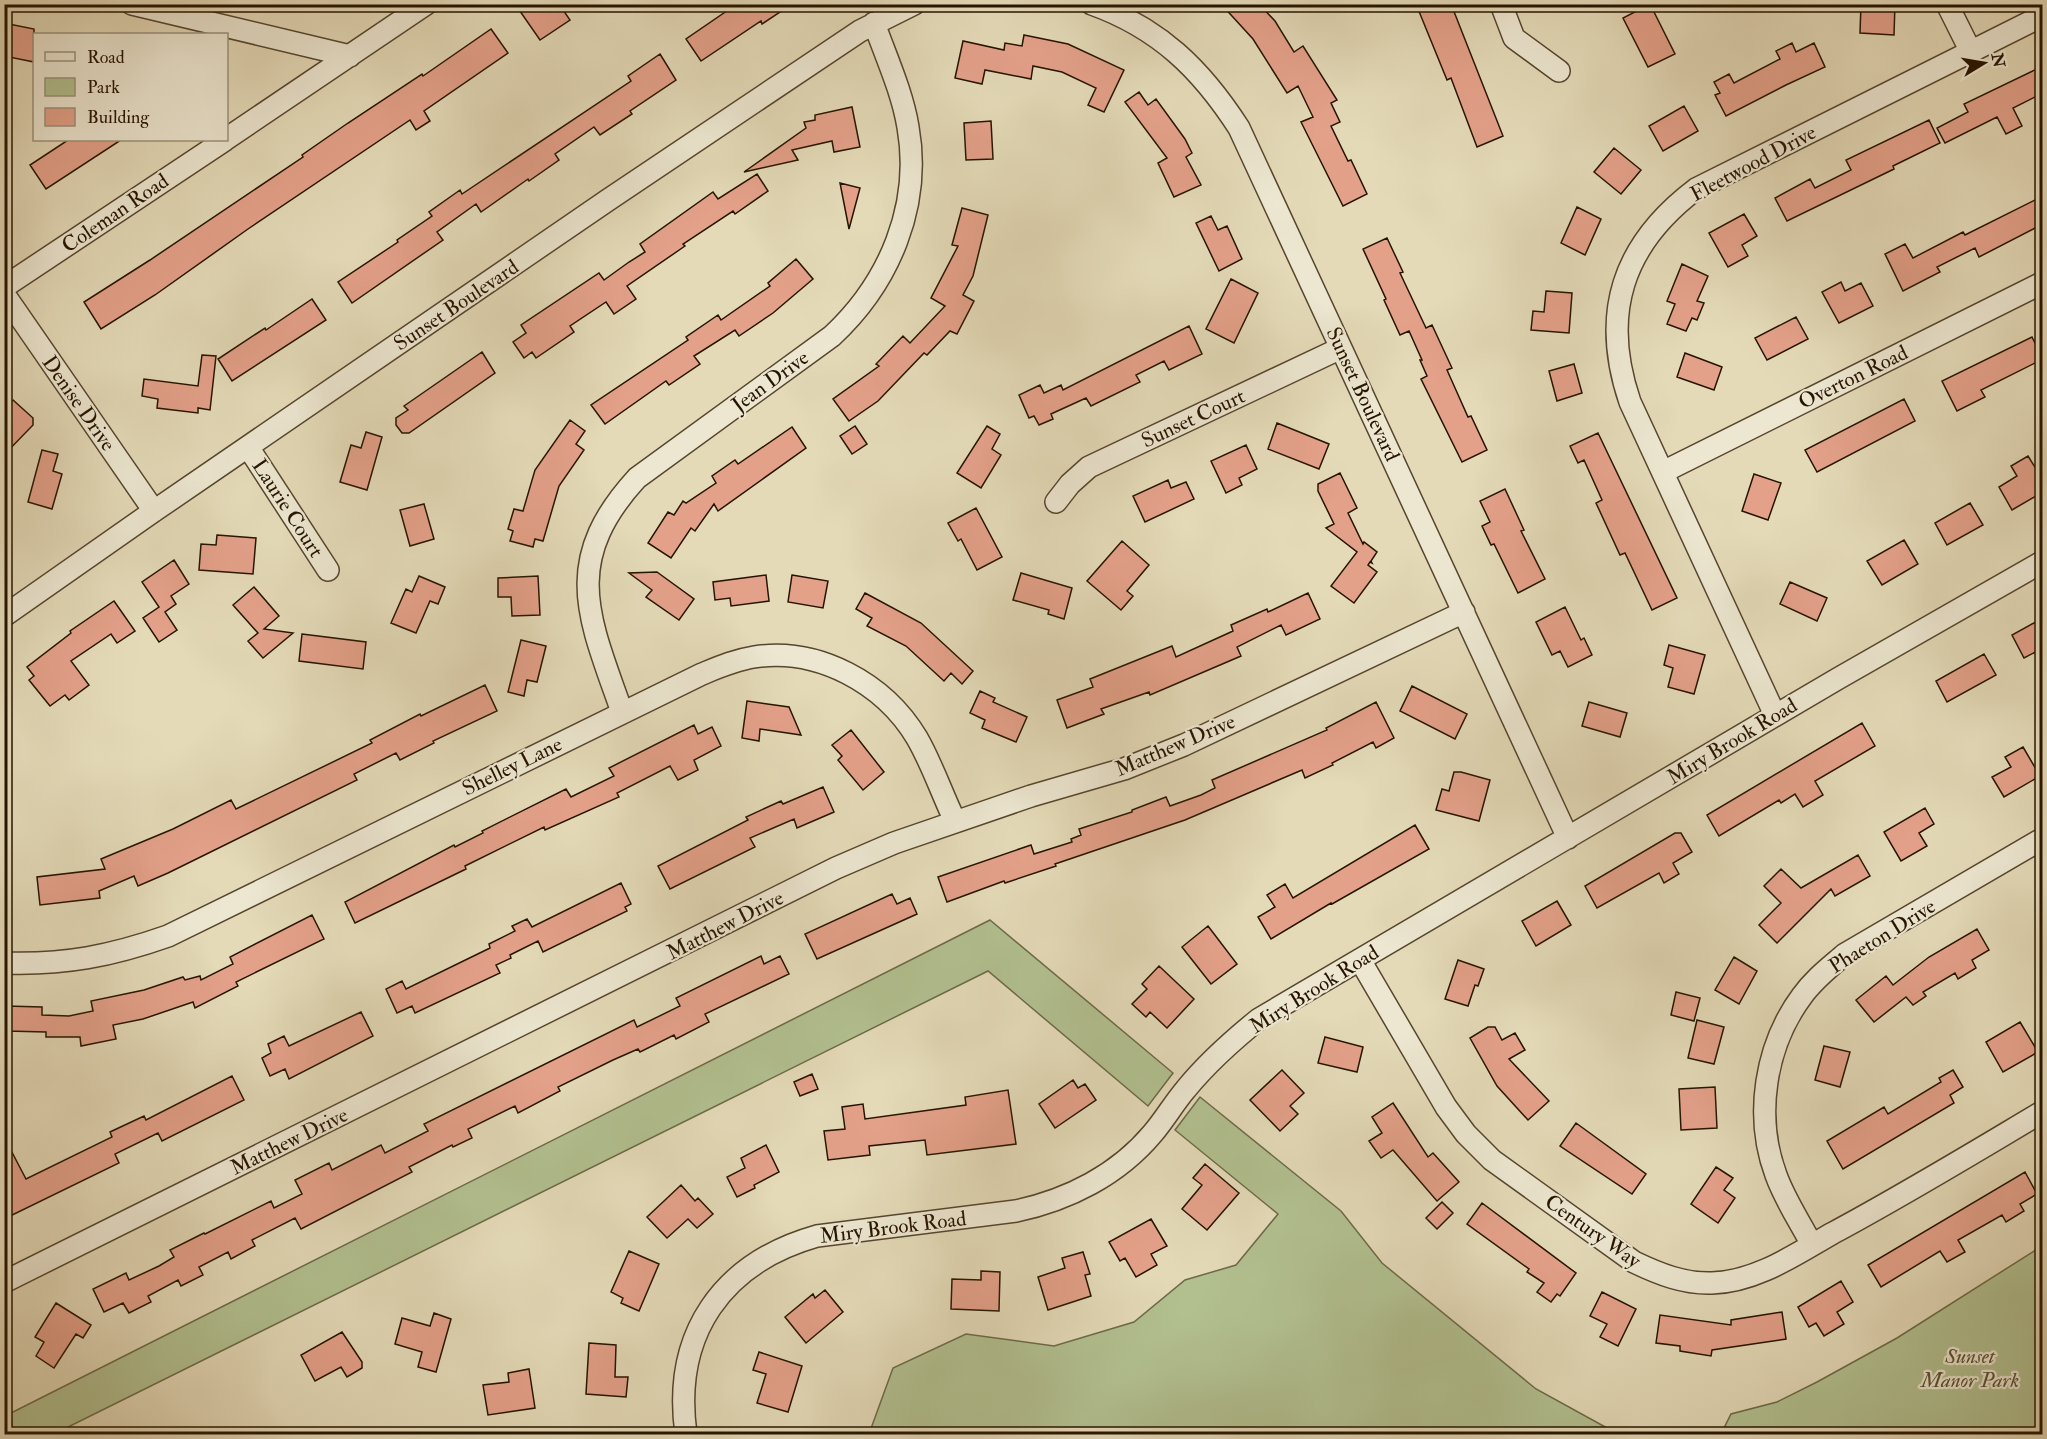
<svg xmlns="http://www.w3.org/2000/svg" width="2047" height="1439" viewBox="0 0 2047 1439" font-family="'IM FELL Double Pica',serif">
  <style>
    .green { fill: #b2c090; stroke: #6c6a48; stroke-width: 1.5 }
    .building { fill: #e4a18a; stroke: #261400; stroke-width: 1.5 }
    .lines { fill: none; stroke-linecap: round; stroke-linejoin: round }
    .minor-casing { stroke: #56462e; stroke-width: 24 }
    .minor { stroke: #ede7d1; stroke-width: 21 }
    .labels { text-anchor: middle; stroke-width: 4.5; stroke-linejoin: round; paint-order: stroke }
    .street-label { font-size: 21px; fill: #261400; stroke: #ede7d1 }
    .park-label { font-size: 21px; font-style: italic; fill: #575032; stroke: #ede7d1 }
  </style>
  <rect width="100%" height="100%" fill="#e4dab8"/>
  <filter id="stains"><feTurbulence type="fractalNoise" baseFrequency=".00333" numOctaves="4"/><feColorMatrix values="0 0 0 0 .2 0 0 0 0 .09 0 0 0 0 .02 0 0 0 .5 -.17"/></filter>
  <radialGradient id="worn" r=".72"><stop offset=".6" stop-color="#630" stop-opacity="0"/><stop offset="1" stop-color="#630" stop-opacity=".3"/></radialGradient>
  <!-- green -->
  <path class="green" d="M990,920L1173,1073L1148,1106L988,971L54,1434H13L11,1413Z
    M1200,1097L1341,1211L1382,1263L1536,1389L1618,1434H869L893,1368L966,1334L1054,1346L1134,1322L1185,1280L1236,1265L1278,1214L1175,1130Z
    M2042,1246V1434H1721L1731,1414L1777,1402L1817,1382L1897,1338Z"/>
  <!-- building -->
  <path class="building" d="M515,4H559L570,20L540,40Z
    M737,4H792L762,24L761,21L701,61L686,39Z
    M1221,4H1259L1275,21L1294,52L1303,46L1337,100L1331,103L1340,122L1331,126L1348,161L1351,160L1367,194L1343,206L1301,122L1313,117L1298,86L1287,93L1253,39Z
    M1416,4H1451L1503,136L1477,147L1451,78L1447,80Z
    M1650,4L1675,54L1648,67L1623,18Z
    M1861,4H1895L1894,35L1860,33Z
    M4,23L34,29V62L4,56Z
    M491,29L508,53L424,111L430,121L416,130L410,120L248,229L155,295L101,329L84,302L150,260L303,157L302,155L348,123L422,74L423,76Z
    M1024,35L1068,44L1124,70L1104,112L1088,105L1096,88L1062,72L1033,66L1031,79L985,70L982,84L955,78L963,41L1004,50L1005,43L1022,46Z
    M1792,43L1796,52L1814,43L1825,67L1786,85L1726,116L1715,95L1720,93L1714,82L1729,74L1734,83L1780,59L1776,51Z
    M660,54L676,80L630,111L632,114L600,135L594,127L555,154L559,160L529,181L528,179L481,212L476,204L437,232L443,240L352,303L338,282L398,242L397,240L432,216L429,212L460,190L462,194L631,81L628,76Z
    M2043,66V93L2013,108L2022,126L2006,134L1997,117L1945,143L1937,128L1968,112L1964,104Z
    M1139,92L1148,105L1156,99L1185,139L1192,153L1186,157L1201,185L1174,197L1158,163L1167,158L1125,102Z
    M1684,106L1698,131L1663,151L1649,126Z
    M852,107L860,147L834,152L832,141L792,150L798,160L744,172L806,128L804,122L815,120V115Z
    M1929,120L1940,143L1893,166L1894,169L1787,221L1775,198L1810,179L1815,188L1851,170L1846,160Z
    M991,121L993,159L966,160L964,123Z
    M68,140H121L46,189L30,165Z
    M1614,148L1641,170L1621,194L1594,172Z
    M757,174L768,191L735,214L733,211L683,244L685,246L627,286L636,299L614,314L606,302L570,326L574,332L536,358L532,352L524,358L513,342L526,333L521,325L599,273L604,280L629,262L645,252L640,244L713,192L718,199Z
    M840,183L860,188L849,229Z
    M2043,196V224L1979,257L1975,248L1937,267L1940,272L1903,291L1885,254L1905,244L1913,258L1963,232L1965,235Z
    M1577,207L1601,219L1585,255L1561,243Z
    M962,208L988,215L973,276L963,295L974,301L957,334L950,331L927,355L924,353L878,401L849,421L833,399L879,366L876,364L903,336L910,343L945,306L931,298L958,246L952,245Z
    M1744,214L1757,236L1742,245L1748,256L1728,267L1709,233Z
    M1211,216L1218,230L1227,226L1242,259L1219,271L1196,223Z
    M1387,238L1403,272L1400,273L1426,328L1432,325L1452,368L1447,370L1468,417L1471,416L1487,450L1462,462L1421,379L1427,376L1420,360H1422L1409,331L1400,335L1384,300L1386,299L1363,249Z
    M796,259L813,279L773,313L739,336L735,330L694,356L700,364L669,385L666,381L605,424L591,405L688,340L686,337L718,315L721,320L770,286L768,283Z
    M1682,264L1708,276L1697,301L1704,303L1697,320L1692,318L1686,331L1667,324L1675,304L1667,301Z
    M1231,279L1258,293L1234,343L1206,329Z
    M1841,282L1845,291L1861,283L1873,306L1839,323L1822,292Z
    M1546,291L1572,293L1569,333L1531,330L1533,311L1544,312Z
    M312,299L326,320L232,381L218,359L265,328L266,330Z
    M1796,317L1808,339L1767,360L1755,338Z
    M1189,326L1202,354L1169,370L1164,361L1136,375L1140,382L1091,406L1086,398L1051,414L1053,419L1039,425L1034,416L1029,418L1019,395L1040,385L1044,393L1061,385L1063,390Z
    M2032,337L2043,359L1981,390L1985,397L1957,411L1942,381Z
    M482,352L495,373L409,433H402L396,425V418L408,410L404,406Z
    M1685,353L1722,367L1714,390L1677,377Z
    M202,355L216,356L210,410L198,408V413L157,408L158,399L142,396L144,379L198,386Z
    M1574,364L1582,393L1557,401L1549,371Z
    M1904,399L1915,421L1817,472L1805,450Z
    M13,400L33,418V425L4,455V408Z
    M570,420L585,431L576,444L584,450L559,486L543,541L535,539L533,547L510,541L513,531L508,529L514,509L523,511L535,470Z
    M1277,423L1329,444L1319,469L1268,449Z
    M855,426L867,444L852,454L840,436Z
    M987,426L1000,434L992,449L1001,455L981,488L957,473Z
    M792,427L806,448L718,511L714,504L695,531L691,528L671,558L648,543L668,512L674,515L683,501L686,503L716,483L712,476L735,460L738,464Z
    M366,432L382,437L367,490L340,482L351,445L361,448Z
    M1598,433L1677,598L1652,610L1625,553L1620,555L1596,503L1602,500L1584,460L1578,463L1570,446Z
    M1246,445L1257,469L1239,478L1242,485L1226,493L1211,461Z
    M42,450L58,454L53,471L62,474L52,509L28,502Z
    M2028,456L2043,480V492L2012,510L1999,487L2017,476L2011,466Z
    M1340,473L1357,508L1348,513L1363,544L1364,542L1377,552L1371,561L1372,563L1370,562L1368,565L1377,572L1354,603L1331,586L1357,552L1326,528L1334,524L1318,491V484Z
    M1754,474L1781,483L1768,520L1742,511Z
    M1168,480L1171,488L1186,482L1194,499L1145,522L1133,496Z
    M1505,489L1524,530L1521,531L1545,579L1518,593L1494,544L1491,545L1482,526L1490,522L1480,501Z
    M1970,503L1983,525L1947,545L1935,523Z
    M424,504L434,539L410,546L400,510Z
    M976,508L1002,557L977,570L961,539L958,541L948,523Z
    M217,535L256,538L253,574L199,570L201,544L216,545Z
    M1904,540L1918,564L1882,585L1867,561Z
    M1122,541L1149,565L1127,591L1133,596L1121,610L1087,581Z
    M174,560L189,584L171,596L176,604L165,612L177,630L159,642L143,618L159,607L142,582Z
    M657,572L694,599L679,620L646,597L652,590L629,573Z
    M1021,573L1072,588L1064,619L1048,614L1049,610L1013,600Z
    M766,575L769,601L731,606L730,598L715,600L713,582Z
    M792,575L828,581L823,608L788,602Z
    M419,576L445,587L438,604L430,601L416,633L391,623L406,589L412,592Z
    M538,576L540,615L512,616L511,597H498V578Z
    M1790,582L1827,598L1817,621L1780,604Z
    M254,587L279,616L264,629L293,633L263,658L248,641L258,633L233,605Z
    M865,593L921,623L973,671L962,684L951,673L944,681L906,646L867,626L872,618L856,609Z
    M1308,593L1320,619L1286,635L1281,625L1237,647L1241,656L1150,695L1149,692L1101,709L1104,714L1067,728L1057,700L1093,687L1090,679L1172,646L1176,657L1233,631L1231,625L1267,609L1268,612Z
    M114,601L135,631L117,643L111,634L71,661L89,685L69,700L65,695L50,706L29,680L34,676L27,667L71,633L70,631Z
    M1565,607L1581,640L1584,638L1592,655L1568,667L1560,651L1552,655L1536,622Z
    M2043,618V648L2024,658L2012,635Z
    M302,634L366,642L363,669L299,661Z
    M521,640L546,646L537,682L527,680L524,696L508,692Z
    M1669,645L1705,655L1694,694L1668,687L1673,668L1664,665Z
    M1984,654L1996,675L1947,702L1936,681Z
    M485,685L497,711L433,741L434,743L400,760L396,753L354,774L357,780L168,873L138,886L134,876L99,891L100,898L40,905L37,877L105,869L101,859L173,829L231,800L236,809L372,743L370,740L420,714L421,716Z
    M1412,686L1467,714L1455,739L1400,711Z
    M980,691L995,698L993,702L1027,717L1016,742L982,728L985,720L970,713Z
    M747,701L789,707L801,735L760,729L759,741L742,738Z
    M1376,702L1394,738L1376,748L1373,742L1332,763L1333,765L1305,778L1302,770L1185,820L1055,864L1056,866L1005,883L1004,881L947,902L938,877L1031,845L1034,854L1072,842L1071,839L1081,835L1079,829L1132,812V810L1166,797L1170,806L1201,795L1215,788L1212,780L1327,730L1326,728Z
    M1589,702L1627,713L1620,737L1582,726Z
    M1862,723L1875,746L1815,781L1823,795L1803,807L1795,794L1781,803L1779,800L1719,836L1707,815Z
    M694,725L698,734L712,727L721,746L694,760L698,770L678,780L670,766L617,793L619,797L545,830L544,827L465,866L466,869L355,923L345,902L454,845L455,847L483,833L482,831L566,789L571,797L614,776L609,768Z
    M851,730L884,772L863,790L838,760L842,756L832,745Z
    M2023,747L2040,776L2004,797L1992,777L2011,767L2005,757Z
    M1454,772H1461L1490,780L1479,821L1436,810L1442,789L1449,791Z
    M823,787L834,812L797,828L794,819L750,838L755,847L670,889L658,866L748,820L746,817L781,801L783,804Z
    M1925,808L1934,824L1919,833L1927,846L1901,861L1884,832Z
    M1415,825L1429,849L1332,904L1331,903L1271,939L1258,917L1275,907L1267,895L1285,884L1293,898Z
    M1675,833H1681L1692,852L1673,863L1679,874L1664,883L1659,873L1597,908L1585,886Z
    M1858,855L1870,876L1835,896L1831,889L1777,943L1759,925L1781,903L1764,886L1781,869L1801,888Z
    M621,883L631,904L625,907L627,911L543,952L538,941L510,955L511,958L496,965L500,973L415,1013L412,1006L397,1013L386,989L402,981L406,989L490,948L489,944L515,931L512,926L527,919L532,927Z
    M892,894L897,904L910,898L917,914L817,959L805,934Z
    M1557,901L1571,925L1536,946L1522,921Z
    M312,915L324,939L236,982L238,986L195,1008L193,1002L143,1019L113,1025L116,1039L81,1046L80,1037H46V1032L6,1031V1006L42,1007V1015L69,1016L93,1011L91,1001L144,990L183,977L185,980L200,976L201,980L233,964L230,957Z
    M1208,926L1237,964L1211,984L1182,947Z
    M1977,929L1989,950L1972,960L1976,968L1958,979L1955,973L1923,992L1926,996L1913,1005L1906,997L1874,1022L1856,1000L1886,976L1893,985L1929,957Z
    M761,956L764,964L780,956L789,974L705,1014L709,1022L676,1039L674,1035L640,1052L638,1049L613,1060L558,1087L560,1091L518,1113L515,1106L468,1129L472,1138L453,1147L452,1145L409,1167L412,1172L301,1229L295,1218L252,1240L255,1246L231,1259L228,1252L199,1267L203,1275L181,1286L178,1280L148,1296L151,1302L129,1313L123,1303L104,1312L93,1289L126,1273L129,1280L159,1266L174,1257L170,1250L204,1233L205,1234L271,1201L274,1208L302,1194L295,1180L329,1163L332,1170L381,1145L385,1153L428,1131L424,1124L634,1020L637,1027L680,1006L676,998Z
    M1734,957L1757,971L1739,1004L1715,990Z
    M1458,960L1484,969L1478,986L1475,985L1468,1006L1445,999Z
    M1159,966L1194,999L1167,1028L1150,1012L1146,1017L1132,1004L1147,989L1142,984Z
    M1676,992L1700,998L1694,1021L1671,1015Z
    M361,1012L373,1036L289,1079L285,1069L270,1076L262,1058L271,1053L268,1044L284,1036L289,1046Z
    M1697,1020L1724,1027L1714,1064L1688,1058Z
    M2020,1022L2038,1052L2003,1072L1986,1042Z
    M1488,1027H1495L1502,1040L1515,1033L1525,1050L1509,1059L1549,1101L1528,1120L1497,1086L1470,1038Z
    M1325,1037L1363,1047L1357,1072L1318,1063Z
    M1824,1046L1850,1052L1840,1087L1815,1080Z
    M1282,1070L1304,1093L1290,1106L1298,1114L1280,1131L1250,1100Z
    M1953,1070L1963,1087L1950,1095L1954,1103L1843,1169L1827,1141L1884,1107L1888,1114L1941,1082L1939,1078Z
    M812,1074L818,1089L800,1096L794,1082Z
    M232,1076L244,1100L162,1141L158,1133L115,1154L119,1163L4,1219V1137L26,1179L112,1137L110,1132L144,1116L146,1120Z
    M1073,1080L1078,1088L1085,1084L1096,1100L1055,1128L1039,1104Z
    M1715,1087L1717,1128L1681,1130L1679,1089Z
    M1008,1090L1016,1144L927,1155L925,1140L869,1146L870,1155L828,1160L824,1131L845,1129L842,1107L863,1104L865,1119L966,1105L965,1097Z
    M1393,1103L1428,1157L1433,1153L1459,1182L1437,1201L1393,1150L1381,1158L1369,1141L1382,1133L1372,1117Z
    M1576,1123L1646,1174L1632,1194L1560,1146Z
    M766,1145L779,1172L754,1185L755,1188L737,1197L727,1177L745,1168L741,1158Z
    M1205,1164L1239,1193L1207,1230L1182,1209L1202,1185L1193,1178Z
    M1716,1167L1733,1178L1724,1190L1735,1198L1718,1223L1691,1204Z
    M2025,1172L2037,1194L2020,1204L2024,1211L2006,1222L2002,1215L1958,1240L1965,1252L1947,1262L1940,1251L1881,1287L1868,1265Z
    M681,1185L695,1201L698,1198L713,1214L697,1228L688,1219L667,1238L647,1217Z
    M1442,1202L1453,1213L1437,1229L1426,1218Z
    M1482,1203L1576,1273L1560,1296L1557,1294L1551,1302L1537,1292L1544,1283L1527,1272L1529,1269L1467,1224Z
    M1151,1219L1167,1246L1151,1254L1157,1265L1136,1277L1125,1258L1120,1261L1109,1242Z
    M629,1251L659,1264L639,1311L621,1303L623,1298L611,1292Z
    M1083,1252L1090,1274L1085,1275L1091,1296L1048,1310L1038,1277L1065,1268L1062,1258Z
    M981,1271L1000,1272L999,1311L951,1309L952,1279L981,1280Z
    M1841,1281L1853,1302L1837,1312L1844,1324L1824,1336L1816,1323L1809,1327L1798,1307Z
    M825,1290L843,1312L806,1343L785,1317L813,1294L815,1298Z
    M1602,1292L1636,1309L1618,1346L1600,1337L1607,1324L1590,1316Z
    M56,1303L91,1325L83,1338L76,1334L54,1368L36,1356L44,1342L35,1337Z
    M1782,1312L1786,1339L1712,1350L1711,1356L1680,1351V1346L1656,1343L1660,1315L1731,1325V1320Z
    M434,1313L451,1319L436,1372L418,1367L422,1352L395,1344L402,1318L430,1326Z
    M342,1332L362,1362V1368L347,1377L341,1367L315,1381L301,1355Z
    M589,1343L616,1345L615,1377H628L626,1397L586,1394Z
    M759,1352L802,1366L788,1412L757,1403L766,1374L753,1370Z
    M529,1369L535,1408L488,1415L483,1385L509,1382L508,1373Z"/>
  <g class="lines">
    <!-- minor casing -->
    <g class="minor-casing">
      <path id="minor" d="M132,4L350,56
        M1092,4C1159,28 1201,69 1239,128L1568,838
        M1501,4L1514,38L1559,71
        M1947,4L1971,52
        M226,139L426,4
        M4,287L225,140
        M4,294L154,511
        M248,447L328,570
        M1663,472L2042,283
        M1056,502L1070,484L1089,467L1341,348
        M4,616L154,511L608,200L860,31L914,4
        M622,712C589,618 560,562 637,478L832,336C889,283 922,206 908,127C902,91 886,57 874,23
        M1775,715L1630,402C1600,314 1622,245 1696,189L2042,16
        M1360,960L1446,1107L1466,1134L1492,1160L1634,1262C1659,1274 1684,1284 1712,1283C1756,1282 1796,1254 1833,1233C1904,1195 1973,1153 2042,1112
        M4,963C65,965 111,956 168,936L702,674C719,667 735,660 754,657C818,647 884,683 917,738C932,764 942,794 955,821
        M1812,1245C1800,1222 1785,1200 1776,1175C1754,1116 1765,1046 1802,996C1814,979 1830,967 1845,954L2042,839
        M4,1282L836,868L894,843L1031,796L1124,769L1184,745L1464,612
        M686,1434C672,1334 722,1263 817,1236L1016,1211C1068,1200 1118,1175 1153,1133C1165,1119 1174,1103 1186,1089C1208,1062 1233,1040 1259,1019L1839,678L2042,562"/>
    </g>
    <!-- minor -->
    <use href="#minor" class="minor"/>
  </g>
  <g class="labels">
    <!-- street labels -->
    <g class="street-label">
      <text transform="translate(1753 163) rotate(-28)" y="7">Fleetwood Drive</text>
      <text transform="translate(115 213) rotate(-34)" y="7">Coleman Road</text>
      <text transform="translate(456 305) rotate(-34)" y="7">Sunset Boulevard</text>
      <text transform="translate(1853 377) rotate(-26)" y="7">Overton Road</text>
      <text transform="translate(770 381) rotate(-36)" y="7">Jean Drive</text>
      <text transform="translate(1363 394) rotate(65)" y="7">Sunset Boulevard</text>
      <text transform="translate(79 403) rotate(55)" y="7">Denise Drive</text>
      <text transform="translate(1193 418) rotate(-25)" y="7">Sunset Court</text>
      <text transform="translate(288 508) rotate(57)" y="7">Laurie Court</text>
      <text transform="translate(1732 741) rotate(-31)" y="7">Miry Brook Road</text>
      <text transform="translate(1175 745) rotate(-23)" y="7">Matthew Drive</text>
      <text transform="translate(512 766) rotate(-26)" y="7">Shelley Lane</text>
      <text transform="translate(725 925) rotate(-27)" y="7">Matthew Drive</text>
      <text transform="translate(1882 936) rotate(-32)" y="7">Phaeton Drive</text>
      <text transform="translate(1314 989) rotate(-32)" y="7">Miry Brook Road</text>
      <text transform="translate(289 1141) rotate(-26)" y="7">Matthew Drive</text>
      <text transform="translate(893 1227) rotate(-7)" y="7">Miry Brook Road</text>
      <text transform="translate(1593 1231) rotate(35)" y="7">Century Way</text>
    </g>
    <!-- park labels -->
    <g class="park-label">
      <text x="1970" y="1363">Sunset<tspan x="1970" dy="24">Manor Park</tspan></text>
    </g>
  </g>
  <!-- margin -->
  <rect width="2047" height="1439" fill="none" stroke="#e4dab8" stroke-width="24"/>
  <rect x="6" y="6" width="2035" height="1427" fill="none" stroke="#261400" stroke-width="3"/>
  <rect x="12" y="12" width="2023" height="1415" fill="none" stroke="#261400" stroke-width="1.5"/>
  <!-- legend -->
  <rect x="33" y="33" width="195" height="108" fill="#ede7d1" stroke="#9d937d" stroke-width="1.5"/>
  <rect x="45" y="52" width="30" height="9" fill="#ede7d1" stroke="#9d937d" stroke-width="1.5"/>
  <text x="87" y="63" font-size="18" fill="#261400">Road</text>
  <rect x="45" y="78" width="30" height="18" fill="#b2c090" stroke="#9d937d" stroke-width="1.5"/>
  <text x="87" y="93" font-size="18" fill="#261400">Park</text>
  <rect x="45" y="108" width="30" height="18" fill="#e4a18a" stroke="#9d937d" stroke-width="1.5"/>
  <text x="87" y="123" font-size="18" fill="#261400">Building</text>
  <!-- north arrow -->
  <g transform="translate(1984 63) rotate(79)" stroke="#ede7d1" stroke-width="4.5" paint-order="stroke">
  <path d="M0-4.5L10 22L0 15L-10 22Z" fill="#261400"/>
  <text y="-9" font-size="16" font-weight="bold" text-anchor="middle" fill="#261400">N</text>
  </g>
  <rect width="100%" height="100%" filter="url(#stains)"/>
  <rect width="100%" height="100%" fill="url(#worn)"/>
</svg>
